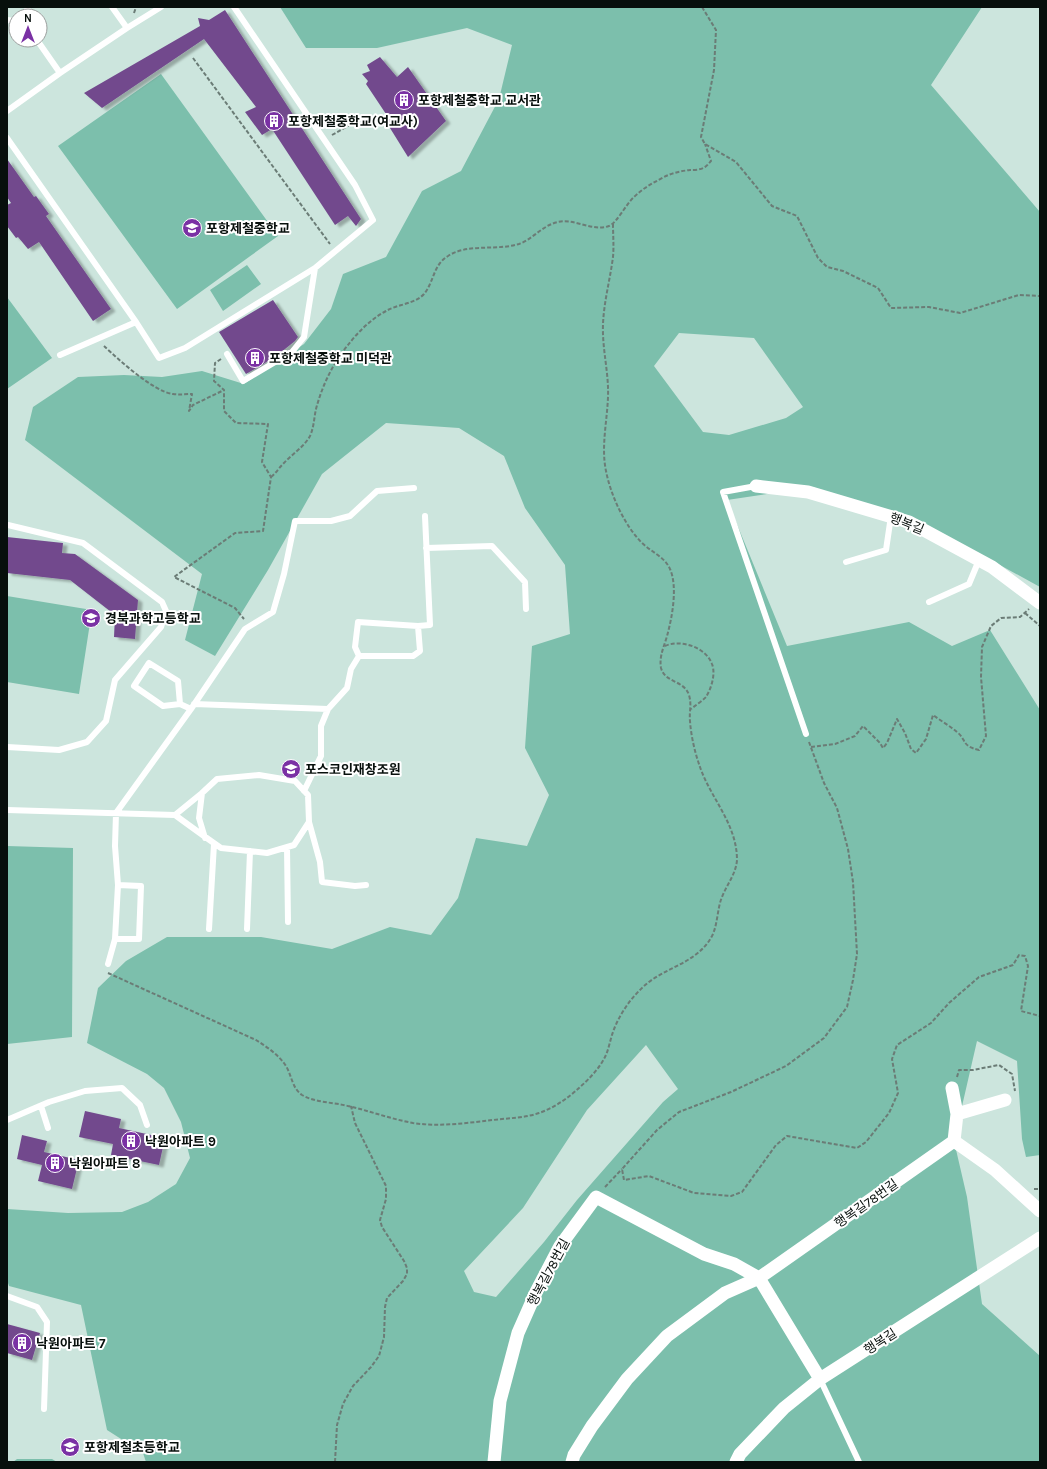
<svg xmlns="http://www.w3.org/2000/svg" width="1047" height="1469" viewBox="0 0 1047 1469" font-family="Karla,'Noto Sans KR',sans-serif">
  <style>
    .green { fill: #7cbfac; fill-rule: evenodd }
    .building { fill: #724a8d; filter: url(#shadow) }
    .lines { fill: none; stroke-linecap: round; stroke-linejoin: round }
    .path { stroke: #6b7c76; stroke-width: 2; stroke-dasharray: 4 2; stroke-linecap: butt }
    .service { stroke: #fff; stroke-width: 6 }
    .minor { stroke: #fff; stroke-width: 13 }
    .labels { text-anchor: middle; stroke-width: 4; stroke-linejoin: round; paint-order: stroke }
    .poi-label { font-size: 13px; font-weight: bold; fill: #070f0c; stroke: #fff; text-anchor: start }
    .street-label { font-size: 13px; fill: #070f0c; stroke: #fff }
  </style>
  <defs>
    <filter id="shadow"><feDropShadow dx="4.5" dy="2.5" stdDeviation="1" flood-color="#0004"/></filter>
  </defs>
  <rect width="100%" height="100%" fill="#cce5dd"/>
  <!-- green -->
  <path class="green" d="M280,7H982L931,85L1040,212V587L958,542L813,487L727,500L787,646L909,622L952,646L990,630L1040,710V1155L1026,1157L1022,1139L1017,1061L977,1041L954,1141L967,1197L982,1304L1040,1356V1462H146L143,1453L107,1430L81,1305L9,1286L7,1280V1209L68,1213L122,1212L148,1202L176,1184L190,1158L181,1122L164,1088L147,1074L87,1043L98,988L126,961L167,937H261L332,949L390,927L431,935L458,898L476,838L527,846L549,795L525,748L532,646L570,634L565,565L525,508L504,456L459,428L386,423L322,474L268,570L215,656L185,640L202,574L25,440L33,407L78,377L124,375L162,377L202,371L244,384L304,344L331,309L343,274L386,257L422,191L461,171L499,99L512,45L467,28L377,48H306ZM679,333L754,338L803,407L786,418L729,435L703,432L654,366ZM646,1045L678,1089L663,1102L577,1200L544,1242L496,1297L474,1292L464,1271L523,1208L587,1110Z
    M161,74L278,236L177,309L58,146Z
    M247,265L261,284L223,311L210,290Z
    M7,297L52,358L7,389Z
    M7,596L92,610L79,694L7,682Z
    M7,846L73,848L72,1037L7,1044Z
    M17,1459H52L57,1462H13Z"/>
  <!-- building -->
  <path class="building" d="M225,10L361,219L356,226L348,216L335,225L272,129L262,135L245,112L256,107L204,39L102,108L84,93L200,26L198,18L209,20Z
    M380,57L397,77L408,67L446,121L408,157L385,120L388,117L366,84L368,81L362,74L370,71L367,65Z
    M7,159L34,197L36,196L49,214L46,216L111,309L93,321L39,242L28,249L18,237L16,238L7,226V205L11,203L7,197Z
    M273,300L298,337L295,341L275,357L246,374L219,332Z
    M7,537L63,543L62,553L75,554L138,600L135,639L114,637L115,615L70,580L7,573Z
    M85,1111L121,1119L119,1128L165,1138L159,1165L111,1155L113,1144L79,1137Z
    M22,1135L47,1141L44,1152L79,1160L72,1189L38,1181L42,1165L17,1159Z
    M7,1324L40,1333L32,1360L7,1353Z"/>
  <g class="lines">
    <!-- path -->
    <path class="path" d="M702,7L716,30L714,70L701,137L705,144L736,162L772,206L797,216L818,258L827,267L843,271L878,288L891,308L929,307L960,313L1019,295L1040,296
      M134,13L136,7
      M193,58L330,244
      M332,135L360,119
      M104,346C119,360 154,392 173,394C180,395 186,394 192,394L189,411L193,405L224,390
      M221,359L215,363L214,381L224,390V411L236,423L268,424L262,462L271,477L263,531L235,533L174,577L235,608L244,619
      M271,477C276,473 279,468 283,464C292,454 304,447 310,436C314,427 314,418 316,409C322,386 333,363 348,345C358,332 371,319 386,311C398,304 415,304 424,294C434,282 433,265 448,256C468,243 496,251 519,244C533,239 543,225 558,222C575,218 592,232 609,226C617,223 626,204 634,197C643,188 653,183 664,177C672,173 681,171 690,170C694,170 701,170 705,167C707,166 709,163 711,161L705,144
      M1025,613L1040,626
      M665,646C680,639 706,647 712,664C716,674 711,689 706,697C702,701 696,705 691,709
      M809,742L824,783L837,808L848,849L853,882L857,954L853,980L847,1007L824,1038L786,1066L731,1092L679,1112L657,1130L622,1169L624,1180L649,1176L694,1193L731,1196L742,1192L776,1145L787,1136L857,1148L866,1142L889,1113L898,1093L892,1059L897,1045L931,1023L949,1003L979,977L1013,965L1019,955L1025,956L1028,966L1021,1011L1040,1016
      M811,747L835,744L855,736L863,726L880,743L883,748L887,743L897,719L905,733L911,749L916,753L926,739L933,715C941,721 950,726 957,732C967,740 961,746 979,750L986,736L981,677L982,647L991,626L1001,618L1020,617L1029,609
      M108,973L256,1040C267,1047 279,1055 286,1066C292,1076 292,1088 302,1095C316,1103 333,1102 348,1106C370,1111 391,1119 413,1123C439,1127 467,1123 493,1120C509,1118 525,1118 539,1113C554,1108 568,1098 579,1088C589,1079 599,1069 605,1057C609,1049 610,1040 613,1032C619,1015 630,999 643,987C664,967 697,964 712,936C718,924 717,909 722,897C727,884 736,874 737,860C737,824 711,799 700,767C695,753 691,736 690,721C689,712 692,705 689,695C684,680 665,683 661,668C659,656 664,647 667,636C672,618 678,587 670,569C665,557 651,552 641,542C624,524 611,496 606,471C601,447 607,422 608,397C609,373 602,349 603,324C604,301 610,280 613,257C614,246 613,235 613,224
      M957,1077L959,1070H973L999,1065L1012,1074L1015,1091
      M605,1187L622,1169
      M1034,1189H1040
      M335,1462L337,1425L343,1404L353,1386L371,1367L379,1356L384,1337L385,1307L387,1298L403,1281L407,1274V1268L404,1261L382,1227L380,1220L386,1199V1186L355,1123L351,1106"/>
    <!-- service -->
    <path class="service" d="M25,16L28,7
      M7,20L16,21
      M127,28L161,7
      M37,40L60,73
      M7,111L60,73L127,28L112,7
      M7,138L136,322L60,355
      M136,322L159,358L185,348L315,268L373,220L355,185L234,7
      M227,354L243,381L292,352L304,337L315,268
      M756,486L723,492L806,734
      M426,548L492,546L525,582L526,609
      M846,562L886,550L891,516
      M929,602L969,584L979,560
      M418,626L430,625L425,516
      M180,704L178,681L149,663L134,686L163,706L180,704L191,709
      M194,704L328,709
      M7,747L59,750L87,742L106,721L115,680L161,627L166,611L162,602L83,543L8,525
      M304,791L321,756V726L328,709L347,688L351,669L359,656L355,647L358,622L418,626L420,651L413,656H359
      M7,810L175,815C190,826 205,837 221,848L267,853L294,845L309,822L308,795L295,781L259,775L217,779L202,793L199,818L205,838
      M175,815L202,793
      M309,822L320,862L322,882L355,886L366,885
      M287,847L288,922
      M118,885L141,886L139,939H115L118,885L115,846L116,813L191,709L245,629L273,612L284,574L295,521H331L350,516L377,491L414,488
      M209,929L214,844
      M247,929L250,851
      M108,964L115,939
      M41,1106L48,1128
      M7,1120L49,1102L85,1091L122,1088L140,1105L147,1125
      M7,1296L37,1307L47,1322L44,1409
      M820,1379L859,1462"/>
    <!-- minor -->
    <path class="minor" d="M756,486L808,492L909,522L992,567L1040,603
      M952,1088L957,1114
      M954,1141L995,1170L1040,1211
      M954,1141L957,1114L1005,1100
      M494,1462L500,1401L518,1333L537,1290L560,1246L596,1197L704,1254L734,1264L759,1278L820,1379
      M572,1462L574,1455L592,1426L627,1379L667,1336L725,1293L759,1278L954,1141
      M736,1462L740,1454L784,1408L820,1379L1040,1238"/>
  </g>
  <!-- icons -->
  <defs>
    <g id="building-disc" transform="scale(1)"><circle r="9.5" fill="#7a31a4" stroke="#fff"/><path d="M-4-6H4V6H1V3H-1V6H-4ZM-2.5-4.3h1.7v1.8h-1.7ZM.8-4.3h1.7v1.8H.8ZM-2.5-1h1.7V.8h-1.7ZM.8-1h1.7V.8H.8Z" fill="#fff"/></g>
    <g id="school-disc" transform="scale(1)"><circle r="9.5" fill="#7a31a4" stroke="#fff"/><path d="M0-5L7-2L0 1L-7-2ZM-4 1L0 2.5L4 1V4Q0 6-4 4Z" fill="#fff"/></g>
    <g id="university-disc" transform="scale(1)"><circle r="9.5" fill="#7a31a4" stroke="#fff"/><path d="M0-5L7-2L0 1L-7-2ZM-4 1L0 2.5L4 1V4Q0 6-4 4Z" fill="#fff"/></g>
  </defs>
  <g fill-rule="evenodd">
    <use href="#building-disc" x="404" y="100"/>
    <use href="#building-disc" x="274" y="121"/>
    <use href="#school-disc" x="192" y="228"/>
    <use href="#building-disc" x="255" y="358"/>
    <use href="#school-disc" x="91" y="618"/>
    <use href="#university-disc" x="291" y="769"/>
    <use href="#building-disc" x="131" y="1141"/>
    <use href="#building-disc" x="55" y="1163"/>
    <use href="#building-disc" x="22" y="1343"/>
    <use href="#school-disc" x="70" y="1447"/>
  </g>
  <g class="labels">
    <!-- poi labels -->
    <g class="poi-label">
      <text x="418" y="105">포항제철중학교 교서관</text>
      <text x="288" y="126">포항제철중학교(여교사)</text>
      <text x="206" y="233">포항제철중학교</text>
      <text x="269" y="363">포항제철중학교 미덕관</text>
      <text x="105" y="623">경북과학고등학교</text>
      <text x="305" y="774">포스코인재창조원</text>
      <text x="145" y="1146">낙원아파트 9</text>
      <text x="69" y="1168">낙원아파트 8</text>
      <text x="36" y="1348">낙원아파트 7</text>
      <text x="84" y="1452">포항제철초등학교</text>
    </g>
    <!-- street labels -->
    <g class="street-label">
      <text transform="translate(907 523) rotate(22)" y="5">행복길</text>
      <text transform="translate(866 1203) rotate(-35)" y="5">행복길78번길</text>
      <text transform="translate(548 1272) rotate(-62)" y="5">행복길78번길</text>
      <text transform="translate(880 1341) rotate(-33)" y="5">행복길</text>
    </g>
  </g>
  <!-- border -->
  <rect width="1047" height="1469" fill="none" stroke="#070f0c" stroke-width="16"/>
  <!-- north arrow -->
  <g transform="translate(28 28)"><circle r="19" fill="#ffffff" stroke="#9c9f9e"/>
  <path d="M0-3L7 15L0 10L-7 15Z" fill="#7a31a4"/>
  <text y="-6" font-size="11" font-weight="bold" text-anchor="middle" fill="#070f0c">N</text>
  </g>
</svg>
